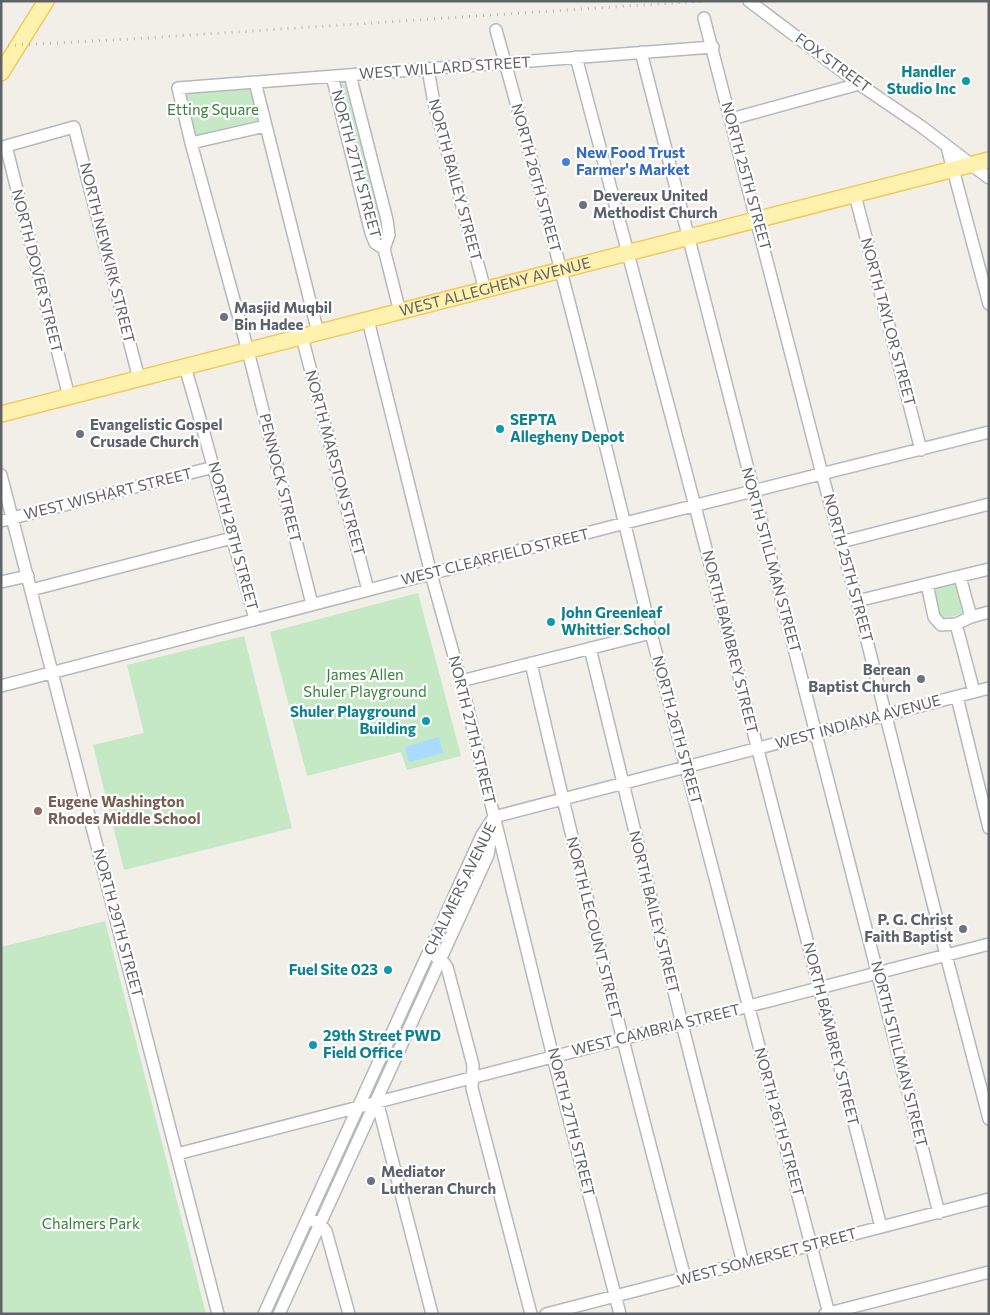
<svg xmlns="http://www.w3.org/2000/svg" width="990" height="1315" viewBox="0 0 990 1315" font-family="Commissioner,sans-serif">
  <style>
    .green { fill: #c5e8c5 }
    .water { fill: #aadaff }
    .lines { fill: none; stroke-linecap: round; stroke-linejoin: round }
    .minor-casing { stroke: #b5b8bc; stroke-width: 14 }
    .major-casing { stroke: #f2c960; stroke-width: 18 }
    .minor { stroke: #fff; stroke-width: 11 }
    .major { stroke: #fff2af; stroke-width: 15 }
    .rail { stroke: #b6b7b8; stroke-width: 3; stroke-dasharray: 1 6; stroke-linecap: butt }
    .culture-dot { fill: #0f9aa8; stroke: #fff; stroke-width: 2 }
    .shop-dot { fill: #3f7fe0; stroke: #fff; stroke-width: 2 }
    .worship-dot { fill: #6b7280; stroke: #fff; stroke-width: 2 }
    .education-dot { fill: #8d6e63; stroke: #fff; stroke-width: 2 }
    .labels { text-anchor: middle; stroke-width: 4.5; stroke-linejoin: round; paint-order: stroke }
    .street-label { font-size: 15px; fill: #5f6368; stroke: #fff }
    .culture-label { font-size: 15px; font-weight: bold; fill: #0d838f; stroke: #fff; text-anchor: end }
    .park-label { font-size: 15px; fill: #348238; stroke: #fff }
    .shop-label { font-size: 15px; font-weight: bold; fill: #366cbe; stroke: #fff; text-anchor: start }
    .worship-label { font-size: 15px; font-weight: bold; fill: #5b616d; stroke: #fff; text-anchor: start }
    .education-label { font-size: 15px; font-weight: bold; fill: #785e54; stroke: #fff; text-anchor: start }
  </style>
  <rect width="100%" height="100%" fill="#f1efe8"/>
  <!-- green -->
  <path class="green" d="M339,83L345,85L384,231L382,239L375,233Z
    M250,86L259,120L195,135L184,92Z
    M957,582L964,613C956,615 946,620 938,615L931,588Z
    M418,593L461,756L407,770L401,752L307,776L270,632Z
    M244,636L292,828L124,870L93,745L144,733L127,665Z
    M105,921L206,1314H1V947Z"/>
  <!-- water -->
  <path class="water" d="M439,737L443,753L409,762L405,747Z"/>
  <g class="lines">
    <!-- minor casing -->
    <g class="minor-casing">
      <path id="minor" d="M749,1L859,84L922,127L989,178
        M704,18L822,474L857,601L946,955L989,1119
        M496,30C552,230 603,431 651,633L829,1314
        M641,52L939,1213
        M576,57L695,506L881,1227
        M428,69L434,103L485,290
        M350,75L387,220L389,235L384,249L400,312
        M332,76L371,233L375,243L384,249
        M255,82L318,333
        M731,119L859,84
        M191,143L265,126
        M947,147L989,304
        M855,195L921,450
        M368,320L431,574L461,681L553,1057L620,1314
        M302,337L368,590
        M185,367C210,451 231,535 255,619
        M69,397L6,146L74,127L139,379
        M1,475L218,1314
        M1,521L214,467
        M841,542L989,504
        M960,577L971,617
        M1,582L28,576
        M927,584L934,617L941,625L956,624L971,617L989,612
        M31,590L232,538
        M857,601L989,569
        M312,604L248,351L191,143L178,88L713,47
        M956,624L974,692
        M590,648L682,1024L743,1263
        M531,663C578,869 631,1074 685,1278
        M461,681L651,633
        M1,686L625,523L989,432
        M957,697L989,828
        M494,817L989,688
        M436,957L441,959L447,967L473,1065L472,1088L531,1314
        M377,1101L432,1314
        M177,1154L989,944
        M314,1221L320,1224L326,1231L349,1314
        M264,1314L482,835L494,817
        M279,1314L488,855L493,823
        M546,1314L989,1199
        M825,1314L989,1272"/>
    </g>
    <!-- major casing -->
    <g class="major-casing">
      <g id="major">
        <path d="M1,73L46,1"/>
        <path id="s1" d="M1,414L989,160"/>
      </g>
    </g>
    <!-- minor -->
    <use href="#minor" class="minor"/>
    <!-- major -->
    <use href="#major" class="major"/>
    <!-- rail -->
    <path class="rail" d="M1,46L131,39L703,1"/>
  </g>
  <!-- markers -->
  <g class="culture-dot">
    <circle cx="966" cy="81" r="5"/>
    <circle cx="500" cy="429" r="5"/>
    <circle cx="551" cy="622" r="5"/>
    <circle cx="426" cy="721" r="5"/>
    <circle cx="388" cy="970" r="5"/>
    <circle cx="313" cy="1045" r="5"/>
  </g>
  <circle class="shop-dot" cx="566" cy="162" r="5"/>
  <g class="worship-dot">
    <circle cx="583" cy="205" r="5"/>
    <circle cx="224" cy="317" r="5"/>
    <circle cx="80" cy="434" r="5"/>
    <circle cx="921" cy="679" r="5"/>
    <circle cx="963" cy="929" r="5"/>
    <circle cx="371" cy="1181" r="5"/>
  </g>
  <circle class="education-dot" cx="38" cy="811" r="5"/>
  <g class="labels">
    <!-- street labels -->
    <g class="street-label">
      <text transform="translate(833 63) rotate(36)" y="5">FOX STREET</text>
      <text transform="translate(445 68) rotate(-4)" y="5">WEST WILLARD STREET</text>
      <text transform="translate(356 164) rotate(75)" y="5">NORTH 27TH STREET</text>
      <text transform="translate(746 176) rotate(75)" y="5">NORTH 25TH STREET</text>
      <text transform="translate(536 178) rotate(75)" y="5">NORTH 26TH STREET</text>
      <text transform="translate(455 180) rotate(75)" y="5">NORTH BAILEY STREET</text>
      <text transform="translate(107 253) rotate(76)" y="5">NORTH NEWKIRK STREET</text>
      <text transform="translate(37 271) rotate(76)" y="5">NORTH DOVER STREET</text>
      <text dy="5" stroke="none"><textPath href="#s1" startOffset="510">WEST ALLEGHENY AVENUE</textPath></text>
      <text transform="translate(888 322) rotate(75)" y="5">NORTH TAYLOR STREET</text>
      <text transform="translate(335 463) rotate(75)" y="5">NORTH MARSTON STREET</text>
      <text transform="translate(280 478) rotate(76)" y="5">PENNOCK STREET</text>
      <text transform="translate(108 494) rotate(-14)" y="5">WEST WISHART STREET</text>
      <text transform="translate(233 536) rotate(75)" y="5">NORTH 28TH STREET</text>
      <text transform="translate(495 557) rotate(-14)" y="5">WEST CLEARFIELD STREET</text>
      <text transform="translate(771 560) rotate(75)" y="5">NORTH STILLMAN STREET</text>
      <text transform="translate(848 568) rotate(75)" y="5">NORTH 25TH STREET</text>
      <text transform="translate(730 642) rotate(76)" y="5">NORTH BAMBREY STREET</text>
      <text transform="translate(858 722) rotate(-15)" y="5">WEST INDIANA AVENUE</text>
      <text transform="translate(472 730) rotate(76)" y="5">NORTH 27TH STREET</text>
      <text transform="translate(677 730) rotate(75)" y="5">NORTH 26TH STREET</text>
      <text transform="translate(460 889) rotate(-64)" y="5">CHALMERS AVENUE</text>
      <text transform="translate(654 912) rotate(76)" y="5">NORTH BAILEY STREET</text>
      <text transform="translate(118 923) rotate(75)" y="5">NORTH 29TH STREET</text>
      <text transform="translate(594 928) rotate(76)" y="5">NORTH LECOUNT STREET</text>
      <text transform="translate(656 1030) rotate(-14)" y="5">WEST CAMBRIA STREET</text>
      <text transform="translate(831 1034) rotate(76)" y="5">NORTH BAMBREY STREET</text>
      <text transform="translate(899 1054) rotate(76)" y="5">NORTH STILLMAN STREET</text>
      <text transform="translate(571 1122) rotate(76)" y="5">NORTH 27TH STREET</text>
      <text transform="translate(779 1122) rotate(75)" y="5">NORTH 26TH STREET</text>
      <text transform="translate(767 1257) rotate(-15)" y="5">WEST SOMERSET STREET</text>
    </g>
    <!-- culture labels -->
    <g class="culture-label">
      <text x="956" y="77">Handler<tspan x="956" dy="17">Studio Inc</tspan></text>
      <text x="510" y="425" text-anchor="start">SEPTA<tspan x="510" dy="17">Allegheny Depot</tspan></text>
      <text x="561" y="618" text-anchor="start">John Greenleaf<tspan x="561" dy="17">Whittier School</tspan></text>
      <text x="416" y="717">Shuler Playground<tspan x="416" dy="17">Building</tspan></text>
      <text x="378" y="975">Fuel Site 023</text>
      <text x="323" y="1041" text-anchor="start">29th Street PWD<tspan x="323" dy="17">Field Office</tspan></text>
    </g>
    <!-- park labels -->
    <g class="park-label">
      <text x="213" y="115">Etting Square</text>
      <text x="365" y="680">James Allen<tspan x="365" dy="17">Shuler Playground</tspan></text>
      <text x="91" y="1229">Chalmers Park</text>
    </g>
    <!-- shop labels -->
    <g class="shop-label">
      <text x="576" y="158">New Food Trust<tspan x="576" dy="17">Farmer's Market</tspan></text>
    </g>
    <!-- worship labels -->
    <g class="worship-label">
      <text x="593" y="201">Devereux United<tspan x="593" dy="17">Methodist Church</tspan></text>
      <text x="234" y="313">Masjid Muqbil<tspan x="234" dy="17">Bin Hadee</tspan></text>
      <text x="90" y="430">Evangelistic Gospel<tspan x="90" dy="17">Crusade Church</tspan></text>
      <text x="911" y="675" text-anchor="end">Berean<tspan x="911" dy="17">Baptist Church</tspan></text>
      <text x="953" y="925" text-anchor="end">P. G. Christ<tspan x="953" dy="17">Faith Baptist</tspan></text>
      <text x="381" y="1177">Mediator<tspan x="381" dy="17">Lutheran Church</tspan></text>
    </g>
    <!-- education labels -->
    <g class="education-label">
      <text x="48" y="807">Eugene Washington<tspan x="48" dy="17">Rhodes Middle School</tspan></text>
    </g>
  </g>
  <!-- border -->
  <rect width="990" height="1315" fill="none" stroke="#5f6368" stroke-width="5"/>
</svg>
